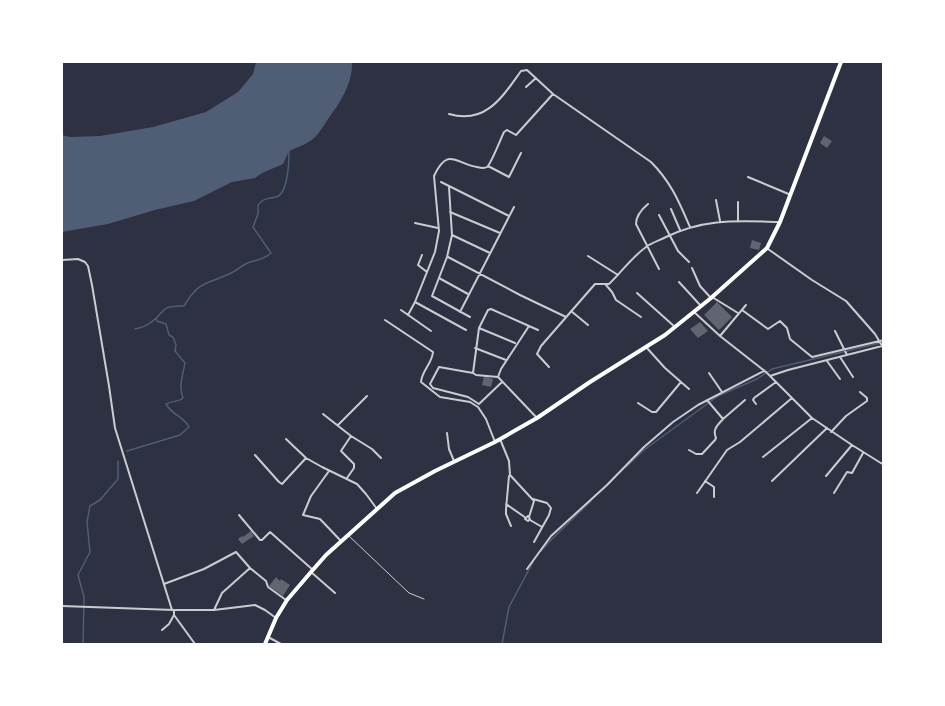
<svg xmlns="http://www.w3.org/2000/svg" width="945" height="706" viewBox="0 0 945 706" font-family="Raleway,sans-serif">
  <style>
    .water { fill: #4f5d75 }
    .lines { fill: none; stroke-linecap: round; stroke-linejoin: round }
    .stream { stroke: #4f5d75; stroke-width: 1.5 }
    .building { fill: #626471 }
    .service { stroke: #caccd0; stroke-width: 1 }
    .minor { stroke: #caccd0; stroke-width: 2 }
    .primary { stroke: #fff; stroke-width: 4 }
  </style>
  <rect width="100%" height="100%" fill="#2d3142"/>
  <!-- water -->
  <path class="water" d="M256,62H352C353,84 339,104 326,122C323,127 319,133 315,137C308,144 298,147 289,151L283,164L262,173L255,178L232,182L194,201L155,210L108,224L62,232V135L70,137L100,136L153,127L206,112L238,92L253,74Z"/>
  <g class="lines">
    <!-- stream -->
    <path class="stream" d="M135,329C140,328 146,326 150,323C166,313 158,305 184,306C199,281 205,285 229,274C236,271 242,265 250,262C258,260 264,259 271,253L253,227L258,214V205C263,198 268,199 276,197C288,194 289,162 289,151
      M127,451L180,435L189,427C183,416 173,416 166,404C172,401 178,402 183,398C178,386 183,375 185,363L175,351L176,345L173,337L169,335L166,324L157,321L156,318
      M626,467L644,450L718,396L757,379L772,369L884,342
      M541,551L550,541L591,501
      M83,644L84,597L78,575L90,552L87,522L90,506L100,500L118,479V461
      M502,644L509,607L533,562"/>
  </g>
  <!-- building -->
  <path class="building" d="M824,136L832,141L827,148L820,143Z
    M752,240L761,243L759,250L750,248Z
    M717,302L732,317L719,330L704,315Z
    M700,322L708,331L698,338L690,329Z
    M484,376L493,379L491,387L482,385Z
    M251,531L254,536L242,544L238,539L242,536L243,537Z
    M276,577L280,581L281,579L290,585L283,596L269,586Z"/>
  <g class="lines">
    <!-- service -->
    <path class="service" d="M349,536L409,593L424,599"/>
    <!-- minor -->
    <path class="minor" d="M526,87L536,78
      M449,114C486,125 503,96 521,71L527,70L553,94L651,162C671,182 679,202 690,227
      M488,166L509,177L521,153
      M748,177L791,195
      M441,182L509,216
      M449,187L452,235L447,257L432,296L470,317
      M716,200L720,221
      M738,202V221
      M648,204C642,209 636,215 636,224L659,269
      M671,209L680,230
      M450,212L500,233
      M659,215L678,251L689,262
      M415,223L438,228
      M452,235L490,253
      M768,249L812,280L846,301L875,334L884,349
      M422,255L418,265L427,272
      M588,256L618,275
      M448,257L520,295L566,317
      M62,260L78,259L85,262L88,266L92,285L109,386L115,428L172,610
      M692,268L700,286L711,298
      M439,278L468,294
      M679,282L701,306
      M606,285L612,292L616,300L641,317
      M637,293L675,327
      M712,297L738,313
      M415,302L466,330
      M401,310L431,331
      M742,310L768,329L780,321L787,328L790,339L812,357L884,340
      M571,311L588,325
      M460,312L514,207
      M694,312L720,336L766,372L812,418L852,445L884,465
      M408,315L415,302L435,252L439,231L434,176C448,146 456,164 477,167C481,168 484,169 487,167C491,164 501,138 504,132L507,130L516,135L553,94
      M385,320L433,352C432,364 422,370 421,382L440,397L470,402L478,407L486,419L495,442
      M529,326L501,369L498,377L537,418
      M479,328L515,343
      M835,331L847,355
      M720,336L746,305
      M646,347L665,368L689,389
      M475,348L506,360
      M840,357L853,377
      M827,361L840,379
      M549,367L537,354L541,346L595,284H609C622,272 633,255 649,245C654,242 660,240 666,237C706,218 737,221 780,222
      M473,373L439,367L430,384L433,388L468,397L479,404L502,382
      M709,373L722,392
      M770,376L788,370L882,346
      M498,377L476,375L473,373L479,328L488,310L491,309L538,330
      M638,403L652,412H656L681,382
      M756,404L753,400L754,398L776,382
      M323,414L351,436L341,451L354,464V468L347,478
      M723,419L745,400
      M338,425L367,396
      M831,432L846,416L867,401V398L860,392
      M447,433L449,449L454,461
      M351,436L372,449L381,458
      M286,439L306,458L322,467L357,484L366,494L377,509
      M500,439L509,461L510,475L534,501L529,517
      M689,450L696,454H702L715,440L716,438C712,429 718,425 723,419L707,400
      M255,455L279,482L282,484L306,458
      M763,457L812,418
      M329,471L311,496L303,515L320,519L340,540
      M509,476L506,509V514L511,526
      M826,476L852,445
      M705,481L714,487V497
      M772,481L827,428
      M697,493L727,450L740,442L792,398
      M834,493L847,472L852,473L863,453
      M533,499L547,503L551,508L549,515L534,542
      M506,504L526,518
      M239,515L260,540H262L270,532L313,570
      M528,516L530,519L528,521L525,519Z
      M530,520L542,527
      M527,569L551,536L607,485L644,447L673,422L698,405L764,371
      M311,572L335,593
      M164,584L204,569L236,552L250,568
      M62,606L174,610H214L255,605L265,610L276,618
      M174,610V615L195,644
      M214,610L222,593L250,568L266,581L268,587L286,600
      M162,630L169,624L174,615
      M268,637L281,644"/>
    <!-- primary -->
    <path class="primary" d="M265,644L276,618L287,600L311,572L326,555L395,493L435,471L495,442L537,418L590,382L665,335L711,298L767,248L780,222L841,62"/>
  </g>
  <!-- border -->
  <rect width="945" height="706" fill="none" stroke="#ffffff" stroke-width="126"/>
</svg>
